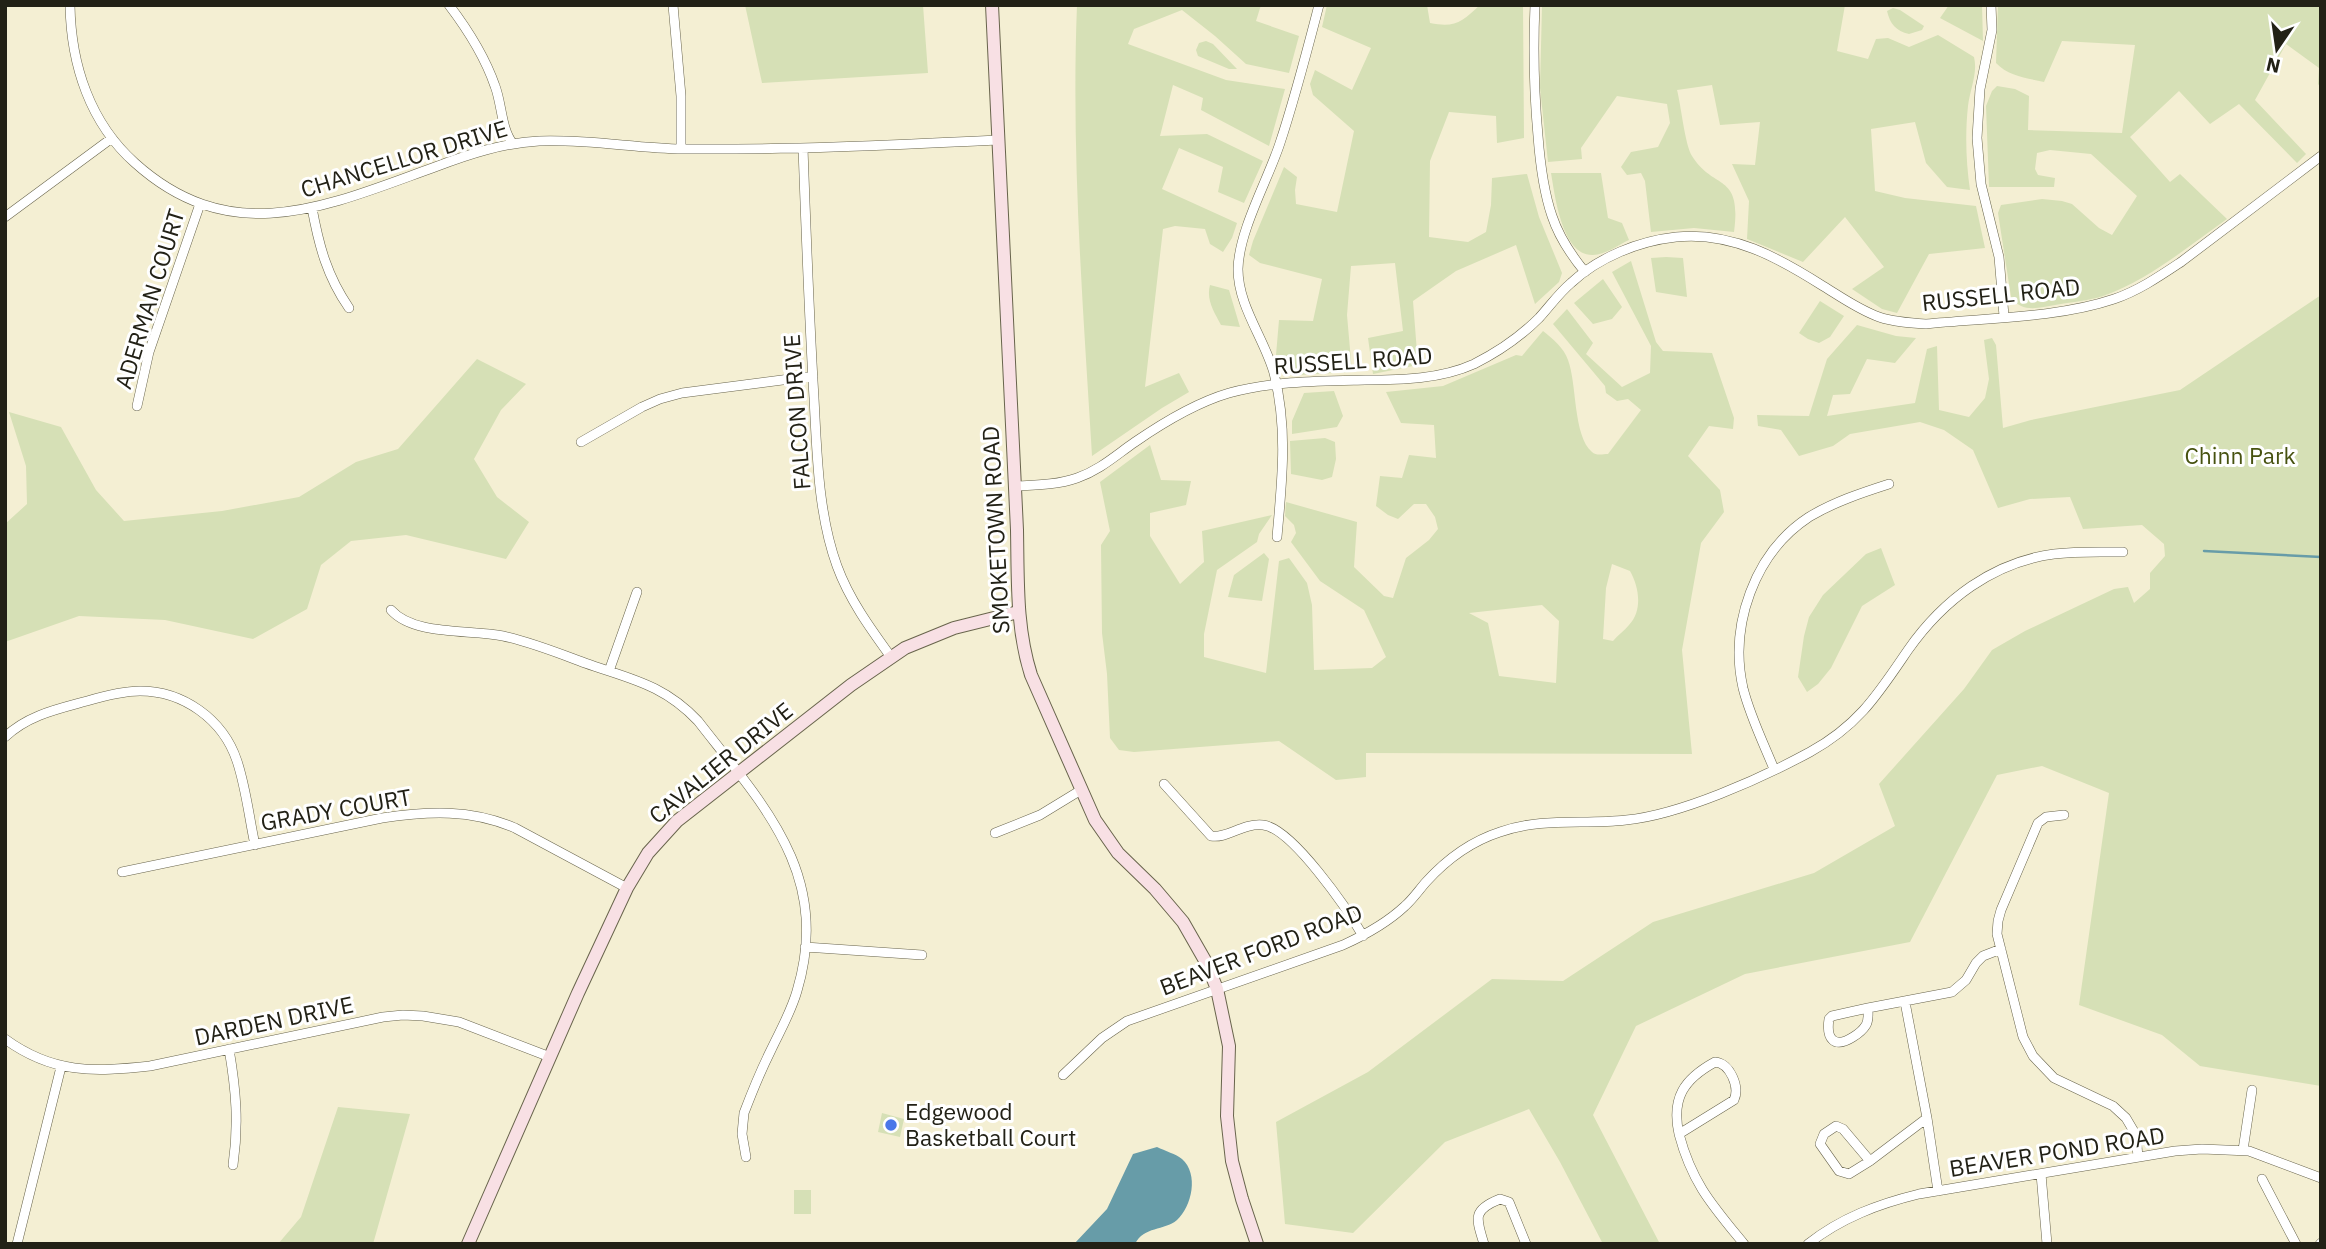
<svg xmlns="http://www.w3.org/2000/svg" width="2326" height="1249" viewBox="0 0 2326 1249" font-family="'IBM Plex Sans',sans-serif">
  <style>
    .green { fill: #d6e0b6; fill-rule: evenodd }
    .water { fill: #679ca8 }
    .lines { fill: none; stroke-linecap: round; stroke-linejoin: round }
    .stream { stroke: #679ca8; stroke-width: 2.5 }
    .street-casing { stroke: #68644c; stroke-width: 10 }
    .secondary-casing { stroke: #68644c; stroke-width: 14 }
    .street { stroke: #fff; stroke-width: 9 }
    .secondary { stroke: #f8e0e4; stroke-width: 12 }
    .poi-dot { fill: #4a77e9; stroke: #fff; stroke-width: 2.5 }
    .labels { text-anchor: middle; stroke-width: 6; stroke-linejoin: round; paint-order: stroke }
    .street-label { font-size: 23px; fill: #222116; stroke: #fff }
    .park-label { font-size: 23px; fill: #475210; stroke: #fff }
    .poi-label { font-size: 23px; fill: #222116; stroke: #fff; text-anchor: start }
  </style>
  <rect width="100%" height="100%" fill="#f4efd3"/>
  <!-- green -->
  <path class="green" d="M745,5H923L928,73L762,83Z
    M1077,5H1261L1256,21L1299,36L1289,73L1246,64L1215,36L1182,10L1134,29L1128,44L1226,80L1285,89L1269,146L1201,110L1203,98L1173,85L1160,136L1207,134L1263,161L1244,203L1218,192L1223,167L1179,148L1162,189L1237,223L1232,238L1223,252L1210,244L1205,229L1175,226L1163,229L1145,387L1179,373L1189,392L1162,408L1092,456C1083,306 1071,156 1077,5Z
    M1327,5H1427L1430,23C1455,28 1462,22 1480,5H1523L1524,138L1497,143L1496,116L1449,112L1430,161L1429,237L1468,242L1486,232L1491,205L1492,178L1527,174L1539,217L1562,273L1559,282L1535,304L1516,245L1456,271L1413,301L1418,365L1373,374L1368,338L1403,331L1395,263L1351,266L1347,315L1352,372L1298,375L1282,369L1276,355L1279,320L1313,321L1322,279L1260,263L1249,255L1253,241L1284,167L1297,177L1295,190L1296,204L1337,212L1354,131L1313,95L1310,84L1315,70L1352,90L1371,48L1322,27Z
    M1542,5H1845L1837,51L1868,59L1876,39L1888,38L1909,47L1938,35L1974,57C1978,73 1970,89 1968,106C1965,134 1966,162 1970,190L1947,187L1926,163L1915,122L1871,129L1875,191L1905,198L1976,206L1985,248L1929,254L1897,313L1882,309L1852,289L1884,267L1845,217L1803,262L1747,239L1749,201L1732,164L1755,165L1760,122L1720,125L1712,85L1677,90C1681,105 1685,145 1692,156C1714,191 1742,172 1734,232L1694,228L1651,232L1645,181L1641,173L1627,175L1621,167L1631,152L1658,147L1670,123L1667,104L1617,96L1581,148L1582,159L1548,162L1540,88Z
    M1949,5H1982L1983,41L1940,18Z
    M1998,5H2321V88L2318,84L2319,68L2286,44L2255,100L2306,154L2297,163L2239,104L2210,124L2179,91L2130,137L2170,182L2180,174L2227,219C2187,247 2149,280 2103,296C2088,301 2071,302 2055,305C2039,308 2021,313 2011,297L1998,213L2001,205L2042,199L2062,201L2072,204L2099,228L2112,235L2137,196L2091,154L2050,150L2037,153L2035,169L2038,175L2055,178L2054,187H1989L1986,106L1992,91L1997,86L2015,89L2029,96L2028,130L2122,133L2135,45L2062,41L2044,82C2027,78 2008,76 1996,63Z
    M1893,8L1900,10L1924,26L1922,30L1909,34C1896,31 1890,24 1887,11Z
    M1206,41L1213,44L1237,69H1229L1198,56L1196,50L1199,43Z
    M1551,173H1601L1608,218L1622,223L1629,240C1618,245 1605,255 1593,255C1562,256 1555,196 1551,173Z
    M1666,257L1683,258L1687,297L1656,292L1651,258Z
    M1631,261L1656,342L1663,351L1712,353L1734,418L1733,429L1709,426L1688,456L1720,490L1724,512L1701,543L1682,650L1692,754L1366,753V777L1336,780L1279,741L1134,752L1119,750L1110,738L1107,674L1102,633L1101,545L1110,531L1100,482L1150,445L1161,480L1191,481L1186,505L1150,513V536L1180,584L1204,562L1202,531L1272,515L1259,534L1257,542L1217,570L1204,634V657L1266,673L1279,561L1289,558L1307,583L1312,605L1314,670L1372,668L1386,657L1364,610L1320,581L1291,542L1296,533L1294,525L1285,516L1286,502L1357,522L1354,567L1384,596L1393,598L1406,558L1429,540L1438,529L1435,517L1426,504H1414L1398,519L1388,515L1376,506L1380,476L1402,478L1409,455L1436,458L1434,425L1401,423L1386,392L1443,386L1516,355L1522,356L1543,331C1553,339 1564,348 1568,360C1577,383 1573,436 1592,452C1596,456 1603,454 1608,454L1641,410L1628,399L1617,401L1606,393L1605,386L1553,324L1567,309L1593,343L1586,354L1622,387L1650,373L1651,346L1612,272ZM1612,564L1630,571C1639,587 1643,610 1629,625C1624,631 1618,635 1613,641L1603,639L1606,588ZM1542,605L1559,621L1556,683L1499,676L1488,623L1469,613Z
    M1603,279L1622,307L1612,319L1593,324L1574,303Z
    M1210,285L1229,290L1240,327L1221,325C1214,312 1206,300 1210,285Z
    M2321,295V1086L2200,1066L2162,1035L2079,1005L2109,793L2042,766L1997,775L1910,942L1745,974L1636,1026L1593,1115L1660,1244H1603L1560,1162L1529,1109L1445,1142L1353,1233L1285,1224L1276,1122L1368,1072L1492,979L1563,981L1653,922L1814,873L1895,826L1879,784L1964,689L1992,650L2025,631L2114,589L2128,587L2134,603L2150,589V573L2165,556L2164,544L2142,525L2083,529L2070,497L2030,499L1998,508L1973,450L1944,430L1920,422L1850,434L1833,446L1799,456L1781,430L1758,426L1757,415L1809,416L1827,359L1857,325L1896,336L1916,338L1895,363L1867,359L1850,394L1833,395L1827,416L1915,403L1927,349L1937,346L1939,410L1969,417L1985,398L1989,379L1984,340L1992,338L1996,345L2003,428L2031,420L2180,390Z
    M1820,301L1844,316L1830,337L1819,343L1808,339L1799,333Z
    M477,359L526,384L501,410L474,459L497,497L529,522L506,559L406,535L351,541L321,565L307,609L253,639L165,620L79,616L5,642V524L27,504L26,466L9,412L61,427L96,490L124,521L222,511L299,497L356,462L398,449Z
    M1334,391L1343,416L1337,427L1292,434V421L1304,393Z
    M1325,438L1335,442L1336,459L1332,477L1322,480L1291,474L1290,441Z
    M1881,548L1895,585L1862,606L1831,668L1818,684L1807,692L1798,677L1804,636L1809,617L1823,595L1866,554Z
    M1264,553L1269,559L1262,601L1228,597L1234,575Z
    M338,1107L410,1114L373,1244H278L301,1217Z
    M882,1113L904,1119L900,1137L878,1132Z
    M794,1190H811V1214H794Z"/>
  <!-- water -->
  <path class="water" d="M1157,1147C1165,1151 1176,1154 1182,1159C1199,1174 1192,1206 1177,1220C1164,1231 1144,1226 1135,1244H1074L1107,1209L1133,1154Z"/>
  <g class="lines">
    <!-- stream -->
    <path class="stream" d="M2204,551L2321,557"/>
    <!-- street casing -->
    <g class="street-casing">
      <path id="street" d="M70,5C71,65 90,123 135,163C233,251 329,205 435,167C469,154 503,143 539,141C587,139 635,148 683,149C788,150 893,145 998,140
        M449,5C468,30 485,57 495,86C502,104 501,129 513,144
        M673,5L681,96V149
        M1535,5C1533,49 1534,92 1538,136C1540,162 1543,190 1552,216C1559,237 1571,255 1585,272
        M1991,5L1992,30L1980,89L1977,138L1981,184L1999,257L2004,316
        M803,148C806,231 809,315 814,398C817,453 818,514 837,566C849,599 870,628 891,657
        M312,208C319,246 327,276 349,308
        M5,217L112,138
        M137,406L149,352L200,204
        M581,442L642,407L660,399L682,393L813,376
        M1015,486C1036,485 1057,485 1077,478C1100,470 1116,455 1135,442C1164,422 1195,403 1229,393C1272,381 1321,381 1365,380C1402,380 1441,379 1474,364C1498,352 1520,337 1539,318C1550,306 1559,293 1571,283C1599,257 1639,241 1676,237C1731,231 1779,258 1823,286C1841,297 1859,310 1879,317C1894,322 1910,323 1926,324C1985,318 2058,318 2114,299C2138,291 2160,276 2181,262L2321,156
        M1277,537C1282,480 1288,430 1274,373C1264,338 1238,306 1238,269C1239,230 1268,180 1280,143C1295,98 1307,51 1319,5
        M391,610C414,636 470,629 503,636C531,642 558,653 585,663C630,679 663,684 698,721C764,806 832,875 797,991C791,1012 780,1031 771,1050C761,1070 752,1092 744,1113L742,1134L746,1157
        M609,671L637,592
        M5,737C28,715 58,709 87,701C104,696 122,691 140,691C183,691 223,719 237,761C246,788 249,817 255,845
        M1774,769C1763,742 1750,716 1743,688C1729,626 1754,553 1809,517C1834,502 1861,493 1889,484
        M1164,784L1211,836C1227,839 1242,823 1263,825C1292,828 1348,910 1363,936
        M2064,815L2046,817L2038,823L2001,910L1998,921L1997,934L2023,1037L2033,1056L2054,1078L2113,1106L2126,1118L2136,1135L2138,1157
        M995,833L1040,815L1081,790
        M122,872L382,818C429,811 471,809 515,828L627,888
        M805,947L922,955
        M1905,1002L1927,1118L1938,1191
        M1868,1008L1952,992L1966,980L1976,963L1983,956L2001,949
        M1868,1008C1868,1014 1869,1020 1866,1025C1863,1030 1858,1034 1853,1037C1834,1049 1826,1039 1829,1019L1832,1016Z
        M5,1039C53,1074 94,1072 150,1066L383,1017L403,1015L423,1016L459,1022L550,1057
        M229,1049C236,1090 239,1124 233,1165
        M1715,1062C1730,1063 1740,1087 1734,1100L1679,1134C1671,1098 1684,1079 1715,1062Z
        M1063,1075L1102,1038L1127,1021L1343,945C1365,935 1387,923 1405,906C1413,899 1419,890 1426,882C1446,860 1472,841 1500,832C1542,817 1584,825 1626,820C1680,815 1762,778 1810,752C1859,725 1878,694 1908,650C1943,600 1993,562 2054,554C2077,551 2100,552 2123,552
        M1836,1126L1843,1129L1870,1161L1849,1174L1839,1171L1820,1144L1824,1134Z
        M1679,1134C1692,1183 1712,1205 1744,1244
        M2243,1150L2252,1090
        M1870,1161L1927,1118
        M2041,1174L2047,1244
        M2262,1179L2296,1244
        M17,1244L61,1067
        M1484,1244C1476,1218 1472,1210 1500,1199L1509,1202L1526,1244
        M1808,1244C1841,1218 1878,1204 1919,1194L2175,1151L2202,1149L2249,1151L2321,1178
        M2320,1244L2321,1243"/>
    </g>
    <!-- secondary casing -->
    <g class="secondary-casing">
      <path id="secondary" d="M992,5L1017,530C1018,580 1016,628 1031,675L1095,820L1118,853L1155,889L1183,922L1207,964L1217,989L1229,1046L1227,1116L1232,1161L1242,1199L1257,1244
        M468,1244L578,993L627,888L648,853L677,821L851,685L905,648L954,628L1018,612"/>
    </g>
    <!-- street -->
    <use href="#street" class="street"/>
    <!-- secondary -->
    <use href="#secondary" class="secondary"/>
  </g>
  <!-- markers -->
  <circle class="poi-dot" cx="891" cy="1125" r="7"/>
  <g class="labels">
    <!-- street labels -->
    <g class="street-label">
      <text transform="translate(404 159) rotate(-17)" y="8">CHANCELLOR DRIVE</text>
      <text transform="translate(2001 295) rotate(-6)" y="8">RUSSELL ROAD</text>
      <text transform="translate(150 299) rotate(-73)" y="8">ADERMAN COURT</text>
      <text transform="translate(1353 361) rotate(-4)" y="8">RUSSELL ROAD</text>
      <text transform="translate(797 412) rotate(-94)" y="8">FALCON DRIVE</text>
      <text transform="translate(996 530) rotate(-93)" y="8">SMOKETOWN ROAD</text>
      <text transform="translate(721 763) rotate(-39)" y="8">CAVALIER DRIVE</text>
      <text transform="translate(336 810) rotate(-10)" y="8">GRADY COURT</text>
      <text transform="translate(1261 950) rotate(-21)" y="8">BEAVER FORD ROAD</text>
      <text transform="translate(274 1021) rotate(-12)" y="8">DARDEN DRIVE</text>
      <text transform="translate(2057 1152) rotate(-9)" y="8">BEAVER POND ROAD</text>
    </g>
    <!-- park labels -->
    <g class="park-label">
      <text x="2240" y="464">Chinn Park</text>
    </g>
    <!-- poi labels -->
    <g class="poi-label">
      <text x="905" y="1120">Edgewood<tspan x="905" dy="26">Basketball Court</tspan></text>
    </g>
  </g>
  <!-- border -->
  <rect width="2326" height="1249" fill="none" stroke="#222116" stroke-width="14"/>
  <!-- north arrow -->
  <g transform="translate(2277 49) rotate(193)" stroke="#ffffff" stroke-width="5" paint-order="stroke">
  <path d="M0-5L12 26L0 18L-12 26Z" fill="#222116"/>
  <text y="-10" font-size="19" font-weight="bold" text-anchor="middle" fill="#222116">N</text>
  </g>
</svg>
